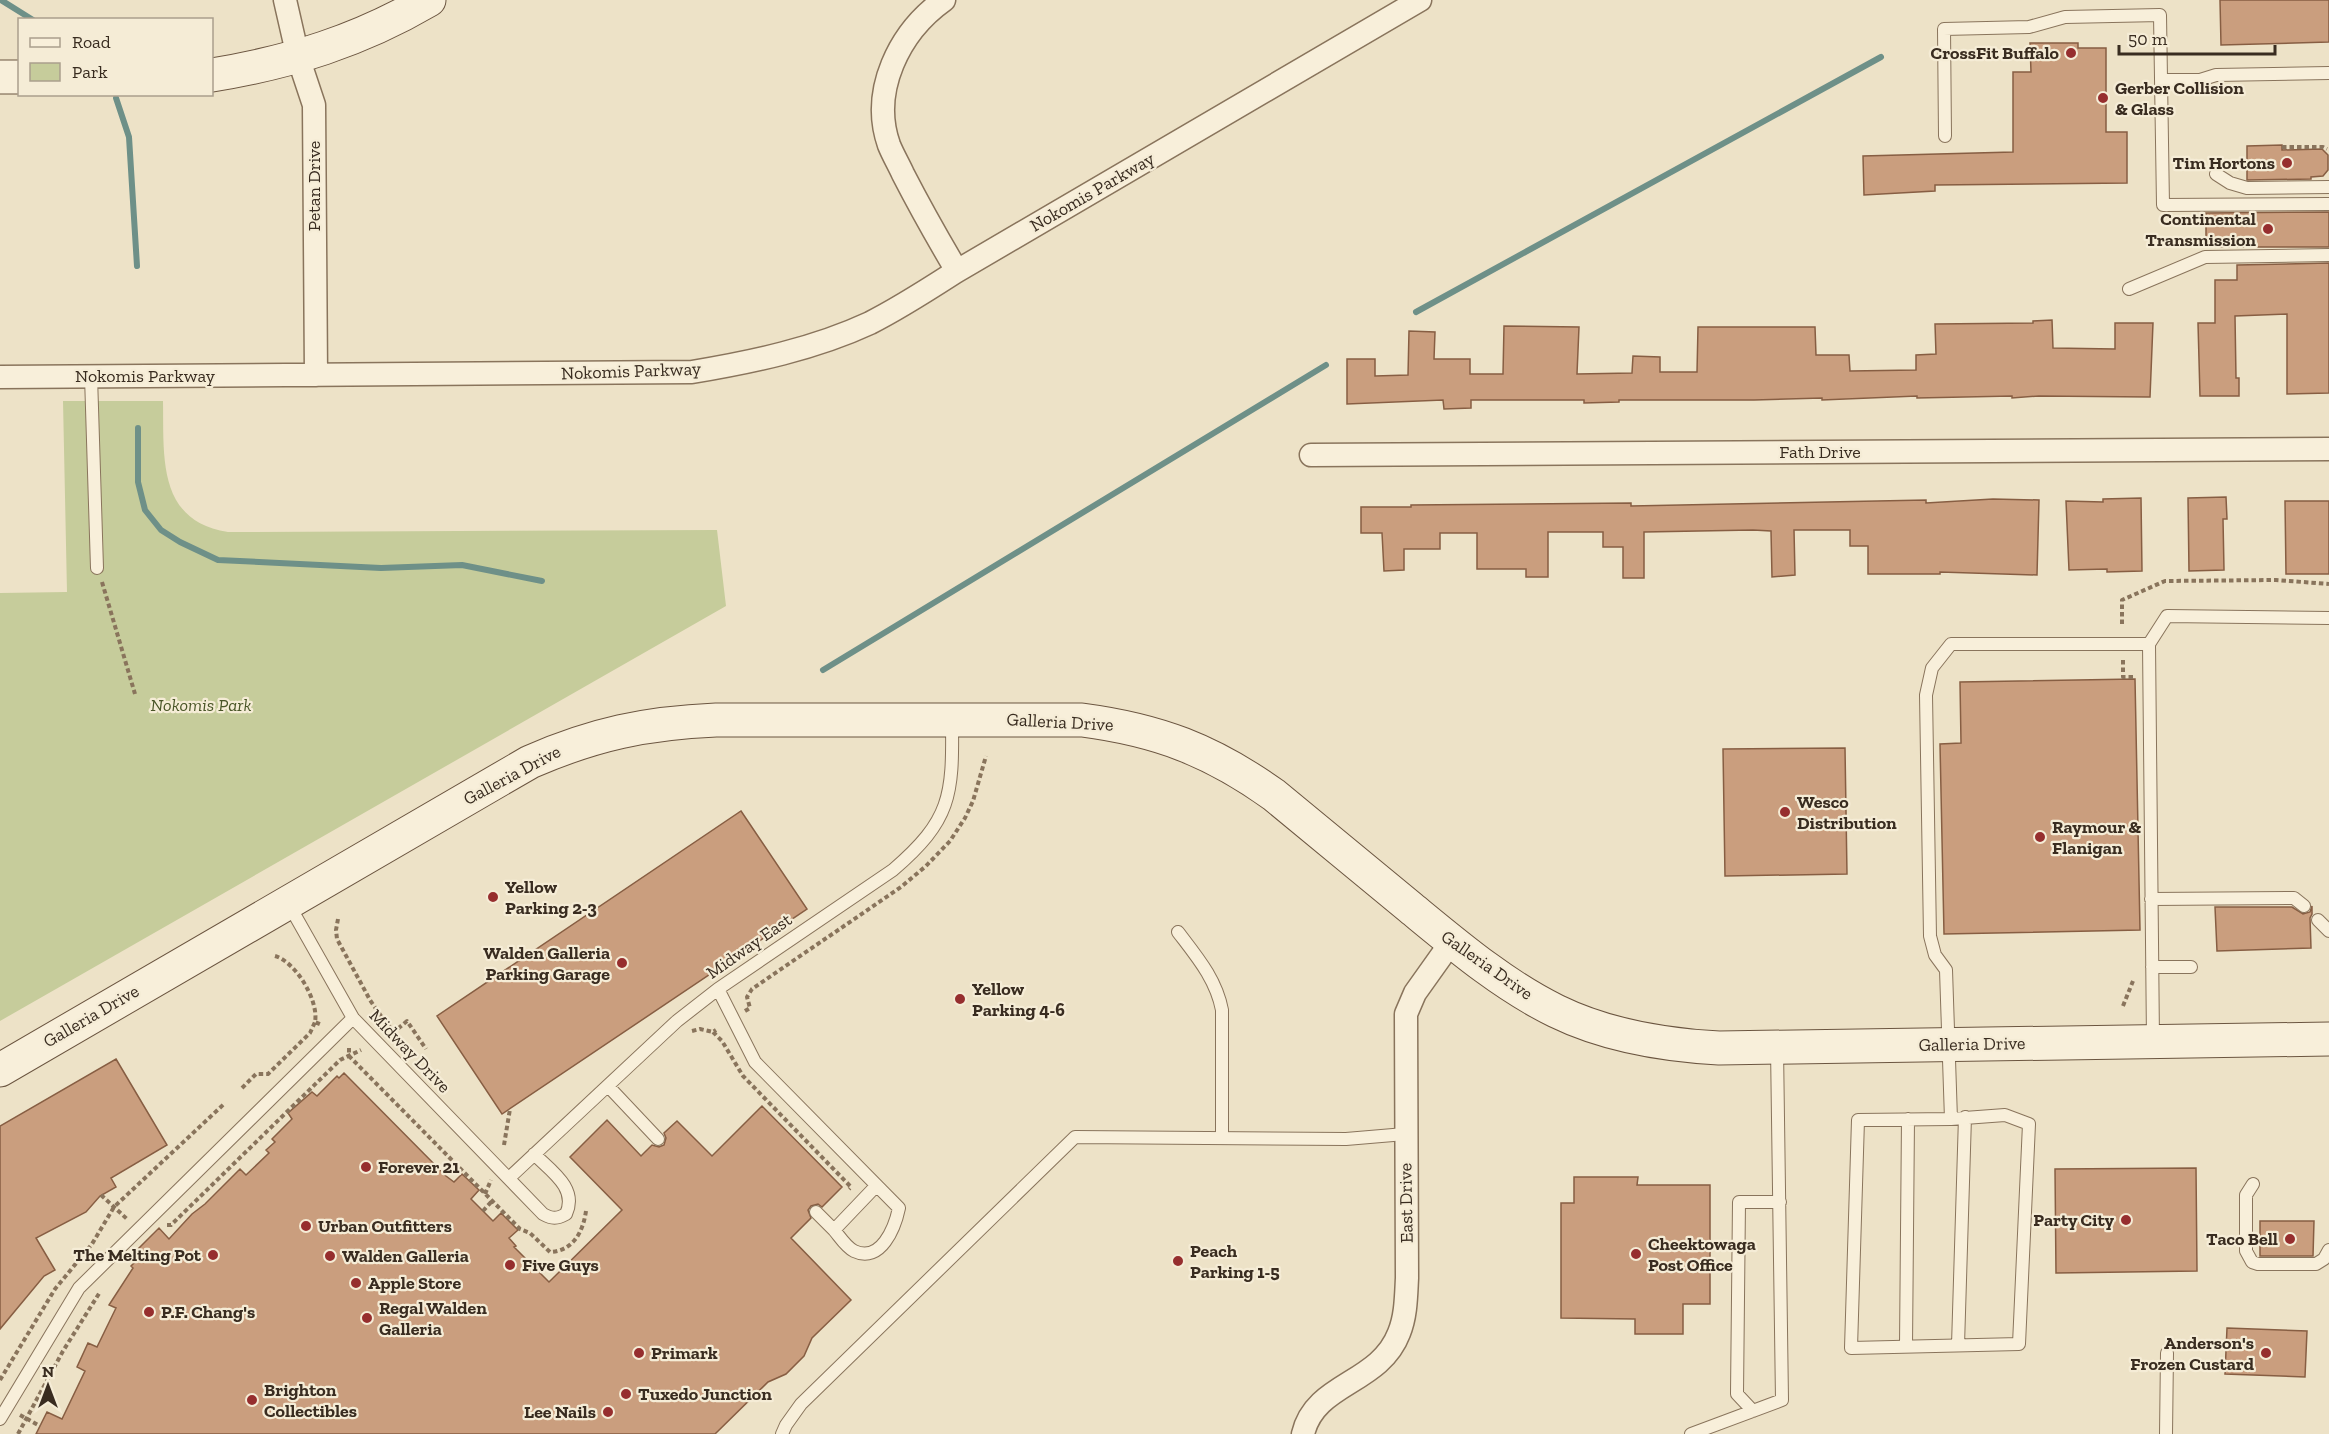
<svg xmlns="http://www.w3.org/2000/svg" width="2329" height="1434" viewBox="0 0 2329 1434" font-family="'Zilla Slab',serif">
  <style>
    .green { fill: #c6cc9b }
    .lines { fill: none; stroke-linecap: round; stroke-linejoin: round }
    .stream { stroke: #6e9088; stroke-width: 6 }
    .building { fill: #ca9e7e; stroke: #875e43; stroke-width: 1.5 }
    .lane-casing { stroke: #89745c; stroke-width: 14 }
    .street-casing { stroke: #89745c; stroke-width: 25 }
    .secondary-casing { stroke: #6b5540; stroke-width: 35 }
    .path { stroke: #89745c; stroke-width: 4; stroke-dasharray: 4.5 3; stroke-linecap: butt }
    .lane { stroke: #f8efda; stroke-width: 12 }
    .street { stroke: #f8efda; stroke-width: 22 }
    .secondary { stroke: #f8efda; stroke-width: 33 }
    .poi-dot { fill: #962e2e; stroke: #f5ecd6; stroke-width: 2 }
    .labels { text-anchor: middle; stroke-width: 4.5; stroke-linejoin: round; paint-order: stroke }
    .poi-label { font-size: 18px; font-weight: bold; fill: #392c20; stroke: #f5ecd6; text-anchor: start }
    .street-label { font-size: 18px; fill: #392c20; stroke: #f5ecd6 }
    .park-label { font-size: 18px; font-style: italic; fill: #495527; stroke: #f5ecd6 }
  </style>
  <rect width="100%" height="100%" fill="#ede2c7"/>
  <!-- green -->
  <path class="green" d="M63,401H163C164,457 157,521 228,532L717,530L726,606L0,1021V593L67,592Z"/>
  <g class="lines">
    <!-- stream -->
    <path class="stream" d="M1,0L33,20
      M116,98L129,137L137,266
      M1416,312L1881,57
      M138,428V482L145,510L161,530L180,542L218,560L381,568L462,565L542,581
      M823,670L1326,365"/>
  </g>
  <!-- building -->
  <path class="building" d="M2220,0H2329V42L2221,45Z
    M2030,43H2078V48H2106V132H2127V183L1935,185V191L1864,195L1863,156L2013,152V72H2031Z
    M2282,145V150L2322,149L2328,155V170L2323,176L2311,177V179L2247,180V146Z
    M2329,212V247H2206V213Z
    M2329,263V393L2287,394V314L2235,316L2236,378H2239V396H2200L2198,323H2215V280H2237V265Z
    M2052,320L2053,348L2115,349V323H2153L2150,397L2039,396L2012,398V396L1917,398V396L1822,400V398L1754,400H1619V402L1584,403V400H1471V408L1444,409L1443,400L1347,404V359H1375V376L1408,375L1409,331L1435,332L1434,359H1470V374H1503L1504,326L1579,327L1577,374L1632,373L1633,356L1660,357V372H1697L1698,327H1815L1816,355H1849L1850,371L1916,370V355L1936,354L1935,324L2033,323V321Z
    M2226,497L2227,519H2223L2224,570L2189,571L2188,498Z
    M2141,498L2142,571L2107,572V569L2069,570L2066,501L2103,502V499Z
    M1993,499L2039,500L2037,575L1940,572V574H1868V546H1850V530H1794L1795,575L1772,577L1771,531L1753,530L1644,532V578H1623V547H1603V532H1548V577H1526V569H1477V533H1440V549H1404V570L1384,571L1382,533H1361V507H1411V505L1631,503V506L1926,500V503Z
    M2285,501H2329V574H2286Z
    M2135,679L2140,930L1944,934L1940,744L1961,743L1960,682Z
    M1845,748L1847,874L1725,876L1723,749Z
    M741,811L807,909L502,1114L437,1016Z
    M2312,906V914L2310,918L2311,948L2217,951L2215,907H2292L2303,914L2310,912Z
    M116,1059L167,1145L111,1178L116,1187L100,1196L86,1212L36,1238L55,1270L44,1276L0,1329V1126Z
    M344,1073L446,1176L454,1182L462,1174L479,1190L471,1199L493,1221L501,1213L518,1230L509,1238L516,1246L514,1247L549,1282L622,1210L570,1157L607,1120L641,1156L652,1145L659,1147L664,1145L666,1138L664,1133L677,1121L712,1156L762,1106L842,1187L822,1207L818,1204L811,1206L808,1210L811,1218L791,1238L851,1300L812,1338L804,1356L786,1374L768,1382L715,1434H36L47,1412L62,1419L85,1371L77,1367L88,1343L97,1347L116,1308L109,1305L133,1268L131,1266L139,1258L134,1253L159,1228L169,1239L192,1214L205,1204L240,1169L246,1175L269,1153L266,1150L275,1142L272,1139L292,1119L288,1113L312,1092L317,1096L337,1076L339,1078Z
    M2196,1168L2197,1271L2056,1273L2055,1169Z
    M1574,1177H1638L1637,1185H1710V1304H1683V1334H1635V1319L1561,1318V1203H1574Z
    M2260,1221H2314L2313,1256H2260Z
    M2227,1328L2307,1331L2305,1377L2225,1374Z"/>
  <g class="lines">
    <!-- lane casing -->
    <g class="lane-casing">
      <path id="lane" d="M2161,80H2200L2216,75L2329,73
        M1945,136L1944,29L2029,27L2065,17L2160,15L2163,205L2329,204
        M2216,174L2230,183L2247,188L2329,187
        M2129,289L2205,257L2329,255
        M91,376L97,568
        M2149,644L2153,1041
        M2151,899L2294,898L2304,906
        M288,903L353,1018L543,1214C552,1219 557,1219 566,1214C578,1188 551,1171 534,1154
        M2318,920L2329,931
        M1178,932C1197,957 1216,979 1222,1010V1138
        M2152,967H2191
        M718,989L755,1062L899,1208C895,1227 881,1264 854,1251C846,1247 840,1237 834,1230L876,1186
        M608,1086L658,1139
        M1951,1119L2005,1115L2029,1124L2019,1344L1851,1348L1858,1120L1951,1119L1946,970L1935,955L1930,936L1926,695L1932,668L1951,644H2149L2167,616L2329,618
        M509,1178L677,1021L718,989L893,870C951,820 953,796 952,722
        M2253,1184L2246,1195V1251L2252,1262L2258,1264H2316L2324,1259L2329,1250
        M816,1212L834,1230
        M1958,1345L1965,1117
        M1906,1346L1908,1119
        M1753,1411L1737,1394L1739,1202H1780
        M0,1419L79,1288L353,1018
        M782,1434L786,1425L801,1404L1075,1137L1346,1139L1405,1134
        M1691,1434L1782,1400L1777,1048
        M2166,1434L2167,1353"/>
    </g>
    <!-- street casing -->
    <g class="street-casing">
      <path id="street" d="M285,0L298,57L314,105L316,375
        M944,0C899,32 870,91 889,145C893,155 899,165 903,174C920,207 938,239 957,271
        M0,377L692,372C752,362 814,349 870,323C900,308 929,289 957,271L1420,0
        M1311,455L2329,449
        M1303,1434C1315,1382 1379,1385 1399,1333C1406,1316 1406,1297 1407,1278L1406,1014L1415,993L1452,941"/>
    </g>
    <!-- secondary casing -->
    <g class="secondary-casing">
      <path id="secondary" d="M212,75C291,62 359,41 429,0
        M0,77H20
        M0,1070L530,762C594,734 646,723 716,720H1082C1158,730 1211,750 1274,795C1320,833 1365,870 1411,908C1456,945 1503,985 1556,1011C1607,1036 1663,1045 1719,1048L2329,1039"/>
    </g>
    <!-- path -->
    <path class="path" d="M2282,147H2323L2327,149
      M102,582L135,694
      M2122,624V600L2165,581L2276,580L2329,584
      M2123,660V677H2135
      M338,919L336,930L337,939L370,1000L383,1019L394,1032L407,1021L426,1049
      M275,956C296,962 319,1001 315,1022L322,1025
      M2123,1006L2133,981
      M745,1011L750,1008L747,997L752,989L901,887L926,866L950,841L965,818L973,801L986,756
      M692,1031L700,1029L713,1032L716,1030
      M713,1032L722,1041L743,1076L851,1187L849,1189
      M349,1048V1056L520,1229L530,1233L550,1252C573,1251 583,1232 586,1211
      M242,1088L256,1074H268L310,1033L315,1022
      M504,1145L510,1109
      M485,1194L491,1180
      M101,1195L127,1219
      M483,1211L492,1201
      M167,1225H171L340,1060L361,1050
      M0,1380L55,1289L92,1244L114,1207L224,1104
      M20,1415L40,1426
      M18,1434L63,1351L100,1292"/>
    <!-- lane -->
    <use href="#lane" class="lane"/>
    <!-- street -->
    <use href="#street" class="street"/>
    <!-- secondary -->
    <use href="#secondary" class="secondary"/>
  </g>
  <!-- markers -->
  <g class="poi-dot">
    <circle cx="2071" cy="53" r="6"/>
    <circle cx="2103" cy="98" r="6"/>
    <circle cx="2287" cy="163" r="6"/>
    <circle cx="2268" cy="229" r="6"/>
    <circle cx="1785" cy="812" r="6"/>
    <circle cx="2040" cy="837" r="6"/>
    <circle cx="493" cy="897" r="6"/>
    <circle cx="622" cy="963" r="6"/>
    <circle cx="960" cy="999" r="6"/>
    <circle cx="366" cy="1167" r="6"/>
    <circle cx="2126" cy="1220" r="6"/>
    <circle cx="306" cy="1226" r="6"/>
    <circle cx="2290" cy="1239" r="6"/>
    <circle cx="1636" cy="1254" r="6"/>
    <circle cx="213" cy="1255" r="6"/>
    <circle cx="330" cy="1256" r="6"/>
    <circle cx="1178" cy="1261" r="6"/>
    <circle cx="510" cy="1265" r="6"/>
    <circle cx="356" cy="1283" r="6"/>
    <circle cx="149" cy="1312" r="6"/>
    <circle cx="367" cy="1318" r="6"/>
    <circle cx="639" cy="1353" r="6"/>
    <circle cx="2266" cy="1353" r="6"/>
    <circle cx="626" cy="1394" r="6"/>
    <circle cx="252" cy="1400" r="6"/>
    <circle cx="608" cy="1412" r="6"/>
  </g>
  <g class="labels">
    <!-- poi labels -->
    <g class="poi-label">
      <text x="2059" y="59" text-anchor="end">CrossFit Buffalo</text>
      <text x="2115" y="94">Gerber Collision<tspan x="2115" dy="21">&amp; Glass</tspan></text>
      <text x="2275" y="169" text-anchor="end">Tim Hortons</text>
      <text x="2256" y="225" text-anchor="end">Continental<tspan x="2256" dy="21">Transmission</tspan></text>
      <text x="1797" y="808">Wesco<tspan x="1797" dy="21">Distribution</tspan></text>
      <text x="2052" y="833">Raymour &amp;<tspan x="2052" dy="21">Flanigan</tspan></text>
      <text x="505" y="893">Yellow<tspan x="505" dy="21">Parking 2-3</tspan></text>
      <text x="610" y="959" text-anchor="end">Walden Galleria<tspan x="610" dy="21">Parking Garage</tspan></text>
      <text x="972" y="995">Yellow<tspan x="972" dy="21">Parking 4-6</tspan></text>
      <text x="378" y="1173">Forever 21</text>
      <text x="2114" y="1226" text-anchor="end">Party City</text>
      <text x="318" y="1232">Urban Outfitters</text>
      <text x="2278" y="1245" text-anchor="end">Taco Bell</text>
      <text x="1648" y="1250">Cheektowaga<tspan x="1648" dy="21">Post Office</tspan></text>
      <text x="1190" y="1257">Peach<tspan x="1190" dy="21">Parking 1-5</tspan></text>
      <text x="201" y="1261" text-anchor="end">The Melting Pot</text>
      <text x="342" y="1262">Walden Galleria</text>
      <text x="522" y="1271">Five Guys</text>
      <text x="368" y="1289">Apple Store</text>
      <text x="379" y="1314">Regal Walden<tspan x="379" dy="21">Galleria</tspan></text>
      <text x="161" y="1318">P.F. Chang's</text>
      <text x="2254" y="1349" text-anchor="end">Anderson's<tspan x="2254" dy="21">Frozen Custard</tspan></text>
      <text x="651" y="1359">Primark</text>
      <text x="264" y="1396">Brighton<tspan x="264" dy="21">Collectibles</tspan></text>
      <text x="638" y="1400">Tuxedo Junction</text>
      <text x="596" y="1418" text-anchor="end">Lee Nails</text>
    </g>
    <!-- street labels -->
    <g class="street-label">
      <text transform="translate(314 186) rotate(-90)" y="6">Petan Drive</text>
      <text transform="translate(1092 192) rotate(-30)" y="6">Nokomis Parkway</text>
      <text transform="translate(631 371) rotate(-2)" y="6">Nokomis Parkway</text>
      <text x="145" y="382">Nokomis Parkway</text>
      <text x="1820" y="458">Fath Drive</text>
      <text transform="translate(1060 722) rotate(3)" y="6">Galleria Drive</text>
      <text transform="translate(512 775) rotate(-28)" y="6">Galleria Drive</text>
      <text transform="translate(749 946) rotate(-35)" y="6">Midway East</text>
      <text transform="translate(1487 965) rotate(35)" y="6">Galleria Drive</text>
      <text transform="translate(91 1016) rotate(-30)" y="6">Galleria Drive</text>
      <text transform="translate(1972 1044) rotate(-1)" y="6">Galleria Drive</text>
      <text transform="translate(410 1051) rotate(46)" y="6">Midway Drive</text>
      <text transform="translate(1406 1203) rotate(-91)" y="6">East Drive</text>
    </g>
    <!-- park labels -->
    <g class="park-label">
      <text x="201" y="711">Nokomis Park</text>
    </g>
  </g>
  <!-- legend -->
  <rect x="18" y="18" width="195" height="78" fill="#f5ecd6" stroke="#aa9f8d" stroke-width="1.5"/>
  <rect x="30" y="38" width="30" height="9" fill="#f8efda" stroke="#aa9f8d" stroke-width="1.5"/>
  <text x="72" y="48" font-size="18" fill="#392c20">Road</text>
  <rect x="30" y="63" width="30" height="18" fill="#c6cc9b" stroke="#aa9f8d" stroke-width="1.5"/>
  <text x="72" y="78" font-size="18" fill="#392c20">Park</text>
  <!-- north arrow -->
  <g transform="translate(48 1386)" stroke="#f5ecd6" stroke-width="4.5" paint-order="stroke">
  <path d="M0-4.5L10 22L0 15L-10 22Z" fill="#392c20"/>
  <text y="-9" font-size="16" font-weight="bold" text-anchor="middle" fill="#392c20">N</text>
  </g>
  <!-- scale -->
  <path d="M2119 45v9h156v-9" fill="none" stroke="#392c20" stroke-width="3"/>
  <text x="2128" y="45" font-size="18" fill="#392c20" stroke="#f5ecd6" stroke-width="4.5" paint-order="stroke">50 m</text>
</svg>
